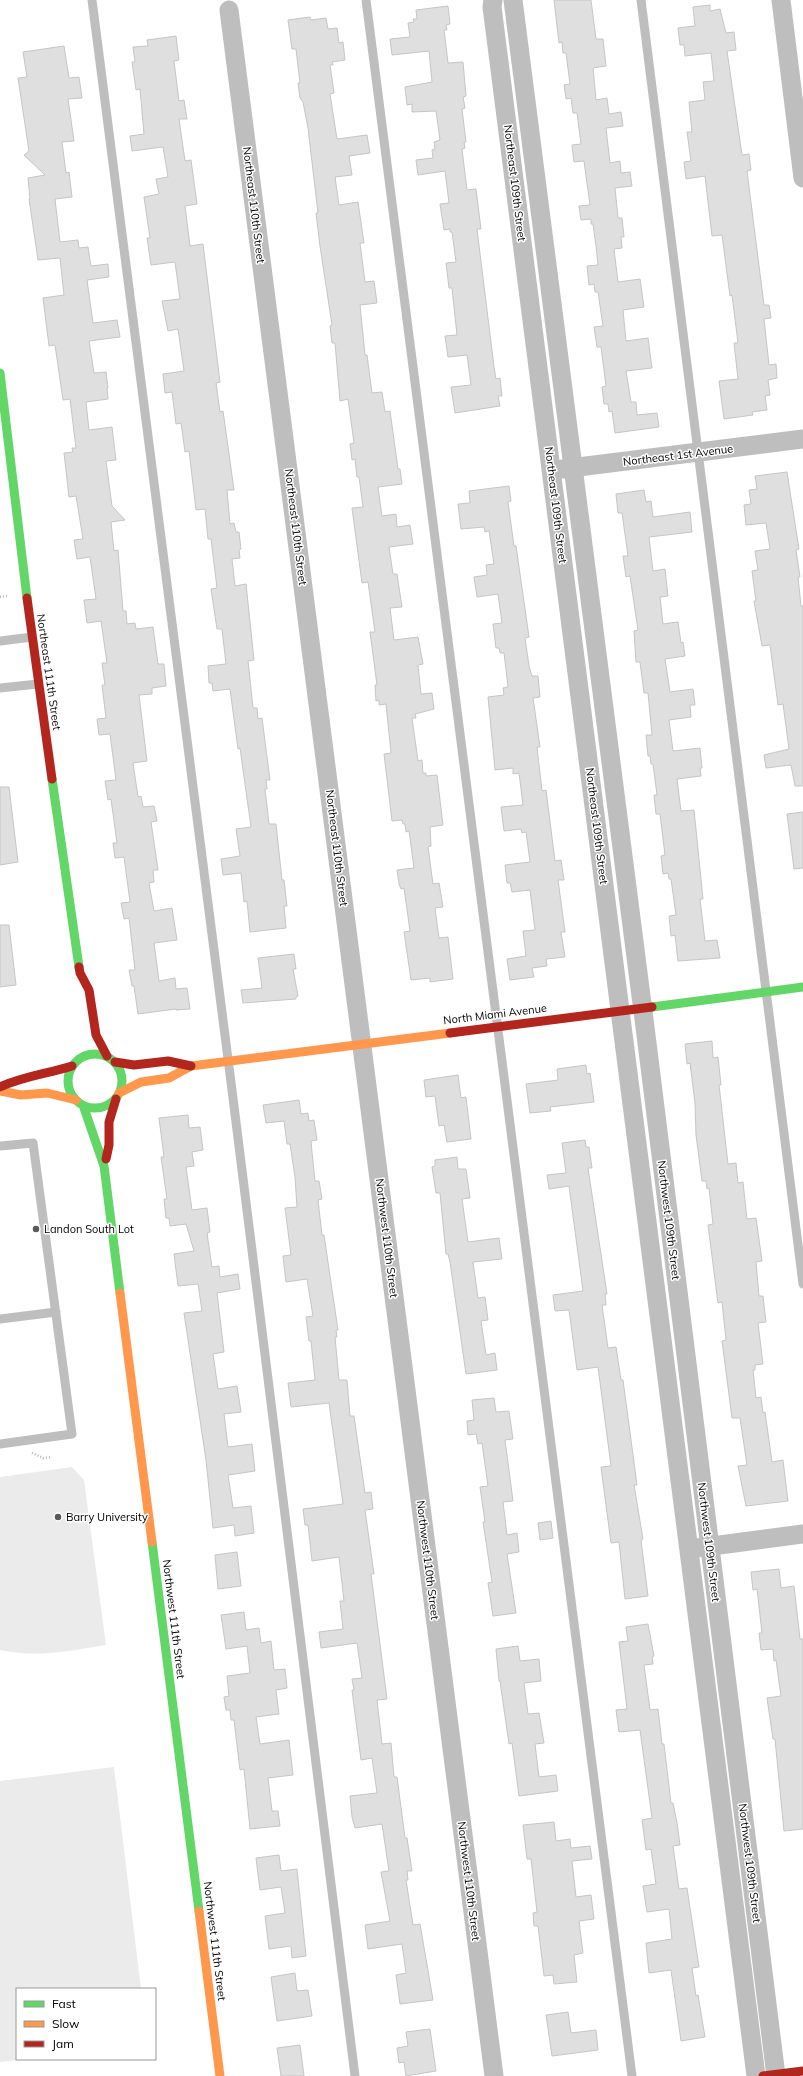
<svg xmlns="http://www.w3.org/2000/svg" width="803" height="2076" viewBox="0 0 803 2076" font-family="Mulish,sans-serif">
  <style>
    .green { fill: #ebebeb }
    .building { fill: #dfdfdf; stroke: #c6c6c6 }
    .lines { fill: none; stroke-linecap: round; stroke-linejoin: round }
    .path { stroke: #b9b9b9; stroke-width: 2.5; stroke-dasharray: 1 2; stroke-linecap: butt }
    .lane { stroke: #bebebe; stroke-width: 9 }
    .street { stroke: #bebebe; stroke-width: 19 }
    .fast { stroke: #63d668; stroke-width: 9 }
    .slow { stroke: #ff974d; stroke-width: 9 }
    .jam { stroke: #b3261e; stroke-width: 9 }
    .poi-dot { fill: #595959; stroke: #fff; stroke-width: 1.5 }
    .labels { text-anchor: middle; stroke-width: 3; stroke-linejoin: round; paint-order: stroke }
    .street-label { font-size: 11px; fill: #000; stroke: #fff }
    .poi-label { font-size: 11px; fill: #000; stroke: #fff; text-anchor: start }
  </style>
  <rect width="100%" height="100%" fill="#fff"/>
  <!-- green -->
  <path class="green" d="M72,1467L84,1480L106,1645C68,1651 39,1658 0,1650V1477Z
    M114,1767L141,1989H17V2059H26L0,2062V1781Z"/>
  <!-- building -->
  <path class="building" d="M554,0H591L596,39H603L606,66L593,68L596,100L607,98L609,114L621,112L623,126L606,128L610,163L620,161L621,173L630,172L632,186L615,188L618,218H622L624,237H621L622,248L614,249L618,282L640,279L644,307L623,310L626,341L648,338L652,368L626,371L631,402H636L637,415L657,413L659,427L615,433L612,411L609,412L608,404H604L602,387L606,386L601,347H597L594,327L603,326L598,292H595L594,284L589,285L587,266L598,265L596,246L593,224H591V219L581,220L579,206L590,205L584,161L574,162L572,145L581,144L577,113H573L571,98L566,99L564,85L570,84L566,53H563L562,42L559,43Z
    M710,5V11L720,9L726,33L734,32L736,50L727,51L742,155L749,154L751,170L747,171L764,305H769L771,318L764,319L769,365L776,364L777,378L768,380L770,395L765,396L767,410L752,412L753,415L724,419L719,381L738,379L734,343H738L732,295L730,296L722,235L712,236L705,176L686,179L684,162L691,161L687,132H692L689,102L705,100L703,82L714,81L711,53L685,56L684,45H680L678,28L695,26L693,7Z
    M448,6L450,24L446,25L447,30H444L448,63L463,62L466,96L463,97L465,108L462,109L466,142H464L465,148L462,149L467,190L476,189L481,229H477L494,367L496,379L500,378L502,396H498L500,406L455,413L451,387L471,385L467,355L448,357L445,336L457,335L452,288H449L446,263L456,262L452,232H450V229L444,230L440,204L449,203L445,171L418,175L416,160L433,158L432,150L435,149L434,142L440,140L436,111L412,112V104L407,105L405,87L432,82L429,51L392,55L390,39L410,37L408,23L414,22L413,19H417L416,10Z
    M310,17L311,20L326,18L328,29L337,28L339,43L343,42L345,60L332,62L333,65H330L334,93L330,94L337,139L367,135L370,153L349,156L352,175L335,177L339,205L358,202L364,243H360L365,282L374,281L377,303L360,305L365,355H367L372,393L382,392L385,412L390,411L398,469H400L402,484L378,487L382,516L396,514L397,527L410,525L413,544L389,547L393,574H397L402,607L390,608L394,640L418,637L423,664L418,665L421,694L432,693L434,709L415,714L416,718H412L418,761L422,760L423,773H426V776L437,775L443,825L430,827L431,846L428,847L433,884L439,883L443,907L435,908L439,938L448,937L453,979L430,982V978L411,980L404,932L410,931L404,888L401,889L399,884L397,870L414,868L409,831L406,832L405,824H403L402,820L392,821L384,754L391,753L386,704L379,705V700L376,701L375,685H377L370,632H375L368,582L362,583L352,508L363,507L359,477H357L355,459L352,460L350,444L354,443L348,399L340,401L335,343H332L330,326L332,325L320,246L316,213H318L308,128L303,102L300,98L298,83H300L296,49H292L288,20Z
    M176,36L179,60L174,61L179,101L184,100L187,119H179L185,161L191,160L197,204L185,206L190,246L203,244L220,382L216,383L220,412L223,411L234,490H227L230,524L234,523L236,532H239L241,549L239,550L240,558L232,559L235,586L246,584L254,660L248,661L253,708H257L258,719L262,718L270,780H266L267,789H265L269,824H276L282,880H284L287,906H284L286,928L250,932L247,901L244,902L241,873L223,875L221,859L240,856L236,829L251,827L240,748L238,749L230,689L213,691L212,683H209L208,666L226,664L222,629H217L211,589L217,588L211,539H208L205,509L196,510L189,451L185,452L181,423L176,424L172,392L165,393L163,374L184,371L178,329L168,331L162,301L180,299L175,262L151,265L147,238H150L144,197L159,194L156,179L168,177L163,147L132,151L130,136L144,134L140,89L136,90L132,62H135L133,47L148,46L147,40Z
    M64,46L69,78L79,77L82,98L68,99L74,141L62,142L66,173L69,172L72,197L55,199L60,242L78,240L79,248L88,247L91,266L108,264L109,277L87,280L93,323L117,320L120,337L89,341L94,373L106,372L108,388H107L108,399L86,402L89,430L112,427L116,460L106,461L112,506L125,520L111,522L114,551L118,550L123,611H126L127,624L135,623L136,629L153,627L158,664H164L166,686L152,688V694L139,695L147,761L133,763L138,797L141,796L143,807L154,806L157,821L151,822L158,870H153L154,882L149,883L154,911L172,908L177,940L154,943L159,981L175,978L176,989L187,988L190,1009L176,1010V1009L138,1014L134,986H132L129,970H135L129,918L124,919L121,903L130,902L124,857L115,858L113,843H117L111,799L108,800L105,781L116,780L110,734L99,735L97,719L106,718L102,685H105L102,663H107L101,621L87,623L84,600L96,599L90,557L77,559L74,540L83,539L76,496L69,497L64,453L73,452L72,448H76L70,399L63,400L55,345L49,346L43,298L64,295L60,258L38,260L29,199H30L28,178L45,175L24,155L29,151L18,78L27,77L23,52Z
    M787,472L799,549L796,550L800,577H798L801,606H803V786H795L791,765L766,768L764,755L789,749L783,704L778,705L770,645L762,646L754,601H756L752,571L758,570L755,551L770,549L766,523L746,525L744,505L751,504L749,490L757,489L755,476Z
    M509,486L511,501L508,502L514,546H516L529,637L525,638L529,666L532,676H538L540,697L533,698L540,747H537L542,791L546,790L555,861L561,860L564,880H558L565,932H561L565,957L546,959L547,966L532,968L534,977L510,980L507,959L526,956L523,931L535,930L530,890L512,892L510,883H507L505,865L530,862L526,832L522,833L521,829L504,831L501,807L523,805L519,773L513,774V768L495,770L488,697L504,695L503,688L508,687L504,653H500L499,648H496L493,624L502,623L498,594L477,597L474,577L487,575L486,565L494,564L489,531L485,532L484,527L461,529L458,504L470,503L469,491Z
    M644,490L646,502L651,501L653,517L690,512L692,532L649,537L653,571L665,569L668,596L660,597L663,624L678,622L681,643L683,642L685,656L665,659L670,692L693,689L695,705H690L691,717L669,720L673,751L700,748L702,768H700L701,776L677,779L681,811L694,810L703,899H700L705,941L717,940L720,958L678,961L675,935L671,936L669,916L676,915L671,879H669L668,873L663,874L661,856L665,855L660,814H656L654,795H657L653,764H651L650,756H648L646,735H652L648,693H644L640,662H636L634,631L638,630L630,576L626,577L623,556H628L622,513H618L616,494Z
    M0,787H9L18,862L0,865Z
    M803,812V868L794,869L787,814Z
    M0,925H9L16,985L0,987Z
    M294,954L296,969H293L298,996L296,997V999L243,1003L241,990L262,988L258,958Z
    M712,1041L713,1058L718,1057L721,1085H719L728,1164L736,1163L738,1183L743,1182L747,1219L756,1218L762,1261L756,1262L759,1296H763L766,1322L758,1323L763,1364L755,1365V1370H753L756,1398L761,1397L763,1413L765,1412L772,1462L783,1460L788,1501L746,1506L738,1466L747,1465L740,1418H732L722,1341L726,1340L722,1302L718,1303L708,1225L713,1224L709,1188L707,1189L706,1181H702L696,1135L695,1103L690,1063L687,1064L685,1044Z
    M586,1065L587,1074L590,1073L594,1102L550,1107L551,1111L530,1113L526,1084L558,1080L557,1069Z
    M458,1075L461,1098L466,1097L471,1139L447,1142L444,1125L439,1126L435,1096L426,1097L424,1080Z
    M299,1100L301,1114L308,1113L309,1121L314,1120L317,1140L311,1141L312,1152L315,1181H319L322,1199L318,1200L322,1235H324L338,1330H336L337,1337H335L339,1380H347L350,1416H354L365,1493L371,1492L373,1509L365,1510L374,1574H371L387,1699L377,1700L382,1744L391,1743L394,1777H397L405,1838H407L412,1871H407L408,1880H406L413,1925L420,1924L433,2000L400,2004L396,1975L406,1973L402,1944L368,1949L365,1925L390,1921L381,1872L389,1871L382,1824L355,1828L352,1817L350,1796L377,1793L372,1758L361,1760L352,1690H354L352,1679L362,1678L357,1643L321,1648L319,1632L343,1629L340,1601H344L339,1557L312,1561L308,1525H305L303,1509L343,1504L329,1403L291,1407L288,1383L315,1380L311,1341H309L306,1317L313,1316L307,1279L286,1282L283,1256L291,1255L285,1208L297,1207L295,1177L290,1144H287L284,1121L266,1123L263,1105Z
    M188,1115L189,1128L200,1127L203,1150L192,1152L194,1166L186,1167L192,1210L207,1208L210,1232L207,1233L212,1267L219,1266L220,1277L238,1274L240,1289L217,1293L224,1352L213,1354L218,1389L237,1386L241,1412L224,1414L228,1447L252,1444L255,1471L228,1475L233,1508L251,1506L254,1533L235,1536L234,1525L213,1528L206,1460L184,1313L202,1311L198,1284L178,1286L174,1254L194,1251L186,1224L170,1226L169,1218H166L164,1199H167L161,1157H164L159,1118Z
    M585,1140L586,1147H589L592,1168H588L607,1294H605L606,1305H602L608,1348L616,1347L621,1380H623L637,1485H634L643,1539L641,1540L648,1596L625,1599L619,1542L611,1543L601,1467L611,1466L598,1367L577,1370L569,1310L555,1311L553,1295L583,1291L569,1186L549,1189L547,1175L566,1173L562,1143Z
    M457,1157L458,1169H466L470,1198L462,1199L468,1242L499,1238L502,1259L473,1262L478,1298L485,1297L488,1320L481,1321L486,1355L495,1353L497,1370L466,1374L450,1262L448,1254H446L440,1193H436L432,1167L435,1166V1160Z
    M494,1398L496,1412L509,1411L513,1439L505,1440L513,1501L503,1502L507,1535L517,1533L519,1552L507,1554L516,1613L493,1616L488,1583L492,1582L483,1522H485L480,1487L488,1486L482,1443L478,1444L476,1434L468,1435L467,1421L474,1420L472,1400Z
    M551,1521L553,1538L540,1540L538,1523Z
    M237,1552L241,1586L218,1589L215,1555Z
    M779,1569L781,1588L794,1586L800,1639H803V1829L784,1831L775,1739H773L767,1698L781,1696L776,1660L774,1661L773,1649L761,1650L759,1633H762L757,1589L753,1590L751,1572Z
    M244,1612L246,1630L259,1628L261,1643L271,1641L274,1670L285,1669L287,1688L276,1690L279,1714L256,1717L260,1744L289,1740L293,1775L268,1778L272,1811H278L280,1826L250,1829L244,1769L240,1770L234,1720H231L230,1710H226L224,1697L229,1696L227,1676L250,1673L247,1646L226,1649L221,1615Z
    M648,1624L654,1656L652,1657L653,1664L644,1665L650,1710L658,1709L662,1744H664L671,1803H673L677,1823L680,1845L673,1846L679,1889L687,1888L699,1967L692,1968L696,1996L698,1995L705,2037L681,2041L671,1970L649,1973L646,1943L672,1939L669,1909L647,1912L643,1886L656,1884L651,1849L646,1850L642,1820L652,1818L640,1730L619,1732L616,1710L627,1709L619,1642L628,1641L626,1627Z
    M518,1646L520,1661L539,1659L541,1681L524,1683L528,1714L539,1713L544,1743L535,1744L539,1777L556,1775L558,1791L519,1796L512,1743L509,1744L500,1681H499L496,1649Z
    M554,1822L556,1841L570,1839L571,1848L590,1846L592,1859L572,1861L576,1897L591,1895L594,1919L579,1921L583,1953L574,1955L577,1982L554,1984L553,1975L544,1976L538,1926H534L533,1913L537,1912L531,1859H527L523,1825Z
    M279,1855L281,1871L297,1869L306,1956L292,1958L291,1946L269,1949L265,1916L285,1913L281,1887L260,1890L256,1858Z
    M295,1973L297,1991L308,1990L312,2016L277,2021L271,1977Z
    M568,2012L571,2033L596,2030L598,2050L552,2056L546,2015Z
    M430,2029L436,2071L406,2076L404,2062L399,2063L397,2048L408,2046L406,2032Z
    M300,2045L304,2076H281L277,2048Z"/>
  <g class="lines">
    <!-- path -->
    <path class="path" d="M0,597L7,596
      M32,1453L43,1458L52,1457"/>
    <!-- lane -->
    <path class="lane" d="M92,0L232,1090L355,2076
      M366,0L632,2076
      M641,0L803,1284
      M0,641L32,637
      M0,688L38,684
      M0,1146L33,1143L72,1434L0,1444
      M0,1319L56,1312"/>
    <!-- street -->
    <path class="street" d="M493,0L492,7L756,2076
      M513,0L645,1027L776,2076
      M781,0L803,178
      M229,10L494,2076
      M562,469L803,439
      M697,1548L803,1534"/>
    <!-- fast -->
    <path class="fast" d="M0,373L27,598
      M52,779L79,967
      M652,1007L803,987
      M68 1081a27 27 0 1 1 54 0a27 27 0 1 1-54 0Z
      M83,1105L104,1166L120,1293
      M152,1542L199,1911"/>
    <!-- slow -->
    <path class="slow" d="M0,1091L21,1095L47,1093L76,1100
      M119,1093L141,1082L169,1078L191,1066L450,1033
      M120,1293L152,1542
      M199,1911L220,2076"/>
    <!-- jam -->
    <path class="jam" d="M27,598L52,779
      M79,967L80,973L89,990L96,1035L107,1056
      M450,1033L652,1007
      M115,1062L134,1065L168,1061L191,1066
      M0,1087C24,1076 47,1074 72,1066
      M106,1159L109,1145V1122L116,1099
      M763,2076L803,2071"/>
  </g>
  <!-- markers -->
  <g class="poi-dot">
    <circle cx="36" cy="1229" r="4"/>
    <circle cx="58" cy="1517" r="4"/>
  </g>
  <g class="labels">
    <!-- street labels -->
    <g class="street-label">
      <text transform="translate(515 183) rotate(83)" y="4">Northeast 109th Street</text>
      <text transform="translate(254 205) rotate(83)" y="4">Northeast 110th Street</text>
      <text transform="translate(678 455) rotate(-7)" y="4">Northeast 1st Avenue</text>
      <text transform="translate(556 505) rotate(83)" y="4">Northeast 109th Street</text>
      <text transform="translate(296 527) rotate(83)" y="4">Northeast 110th Street</text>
      <text transform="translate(49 672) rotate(82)" y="4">Northeast 111th Street</text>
      <text transform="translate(597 826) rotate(83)" y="4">Northeast 109th Street</text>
      <text transform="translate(337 848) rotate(83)" y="4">Northeast 110th Street</text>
      <text transform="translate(495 1014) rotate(-7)" y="4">North Miami Avenue</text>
      <text transform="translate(669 1220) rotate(83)" y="4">Northwest 109th Street</text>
      <text transform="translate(387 1238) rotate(83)" y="4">Northwest 110th Street</text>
      <text transform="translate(709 1542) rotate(83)" y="4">Northwest 109th Street</text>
      <text transform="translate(428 1560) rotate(83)" y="4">Northwest 110th Street</text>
      <text transform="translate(174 1619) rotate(83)" y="4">Northwest 111th Street</text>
      <text transform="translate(750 1863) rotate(83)" y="4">Northwest 109th Street</text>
      <text transform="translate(469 1881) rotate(83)" y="4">Northwest 110th Street</text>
      <text transform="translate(215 1941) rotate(83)" y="4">Northwest 111th Street</text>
    </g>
    <!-- poi labels -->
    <g class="poi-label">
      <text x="44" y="1233">Landon South Lot</text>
      <text x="66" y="1521">Barry University</text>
    </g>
  </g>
  <!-- legend -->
  <rect x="16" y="1988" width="140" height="72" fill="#ffffff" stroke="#999999"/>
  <rect x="24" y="2001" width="20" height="6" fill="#63d668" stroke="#999999"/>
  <text x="52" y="2008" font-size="12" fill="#000000">Fast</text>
  <rect x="24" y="2021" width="20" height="6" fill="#ff974d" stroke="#999999"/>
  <text x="52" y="2028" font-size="12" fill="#000000">Slow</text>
  <rect x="24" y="2041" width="20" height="6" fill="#b3261e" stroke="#999999"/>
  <text x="52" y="2048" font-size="12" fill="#000000">Jam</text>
</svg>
